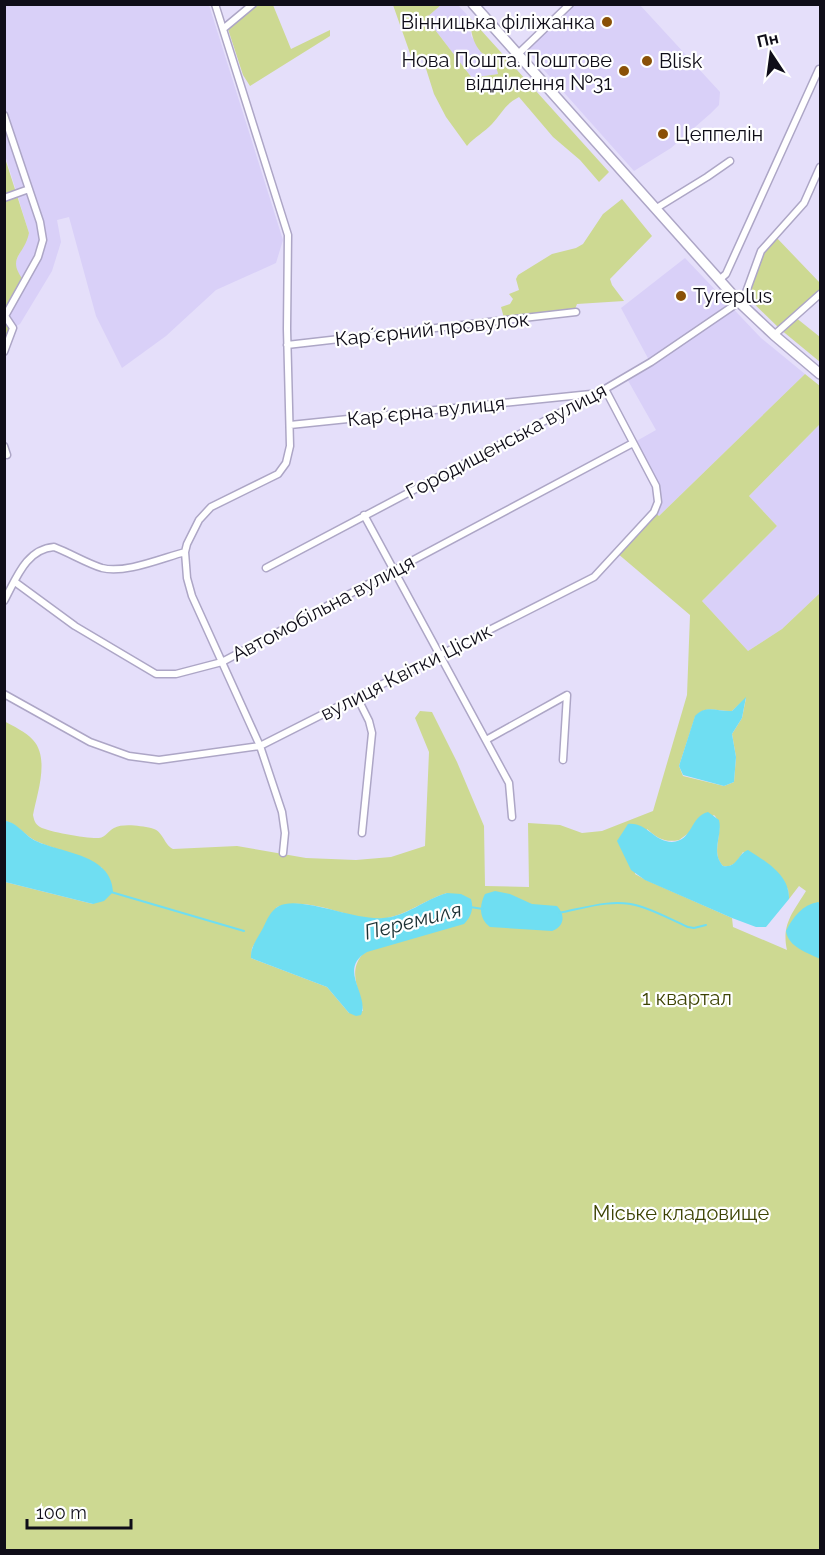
<svg xmlns="http://www.w3.org/2000/svg" width="825" height="1555" viewBox="0 0 825 1555" font-family="Raleway,sans-serif">
  <style>
    .built { fill: #d9d0f8 }
    .green { fill: #cdd992; fill-rule: evenodd }
    .water { fill: #6fdef2 }
    .lines { fill: none; stroke-linecap: round; stroke-linejoin: round }
    .stream { stroke: #6fdef2; stroke-width: 2 }
    .minor-casing { stroke: #ada6c6; stroke-width: 9 }
    .secondary-casing { stroke: #ada6c6; stroke-width: 12 }
    .minor { stroke: #fff; stroke-width: 6 }
    .secondary { stroke: #fff; stroke-width: 9 }
    .poi-dot { fill: #8a5108; stroke: #fff; stroke-width: 2 }
    .labels { text-anchor: middle; stroke-width: 4.5; stroke-linejoin: round; paint-order: stroke }
    .poi-label { font-size: 20px; fill: #0f0d18; stroke: #fff; text-anchor: start }
    .street-label { font-size: 20px; fill: #0f0d18; stroke: #fff }
    .park-label { font-size: 20px; fill: #3d4304; stroke: #fff }
    .water-label { font-size: 21px; font-style: italic; fill: #1c3135; stroke: #fff }
  </style>
  <rect width="100%" height="100%" fill="#e5dffa"/>
  <!-- built -->
  <path class="built" d="M4,5H209L283,240L276,263L216,290L166,336L122,368L96,316L69,217L57,220L61,242L52,271L20,324L13,328L7,321L16,271L15,263L29,233L5,155Z
    M441,5H458L470,18L471,36L487,58L495,62L498,74L472,78L426,18Z
    M574,5H640L720,92L719,105L710,114L671,148L634,171L526,50Z
    M685,258L761,338L805,374L659,516L654,512L658,496L633,443L656,430L626,377L650,362L621,308Z
    M820,424V593L782,629L748,651L702,601L777,526L749,496Z"/>
  <!-- green -->
  <path class="green" d="M258,5H273L291,49L330,30V36L250,86L243,75L228,29Z
    M393,5H441L426,18L472,78L498,74L495,62C475,52 471,38 470,18L609,172L599,182L580,160L553,137L519,97C504,105 503,112 492,124C485,132 474,137 467,146L446,117L434,94L422,56L412,59Z
    M4,155L29,233C24,257 5,257 25,282L5,316L13,328L4,352Z
    M622,199L652,236L610,279L612,285L624,301L577,304L575,309L504,318L501,307L510,304L513,299L509,294L519,290L516,279L518,275L552,254L576,248L583,244L603,214Z
    M775,236L820,283V294L795,317L820,337V362L780,329L745,295L758,257Z
    M805,374L820,386V424L749,496L777,526L702,601L748,651L782,629L820,593V1550H5V882L93,904L102,868C82,854 58,851 36,841C25,836 17,823 5,821L4,721C13,726 26,732 33,740C50,758 37,794 33,815C34,820 35,824 40,827C49,832 89,839 99,838C106,837 108,831 114,828C123,823 141,826 151,828C164,831 163,844 173,849L237,846L306,858L356,860L391,857L425,846L429,752L415,718L420,711L432,712L457,762L484,826L485,886L529,887L528,823L560,825L582,833L602,831L653,811L687,695L690,615L617,553L654,512L659,516ZM746,698L742,718L732,734L736,757L734,782L724,786L683,776L679,766L695,717C706,704 718,712 732,711ZM714,815C728,829 708,850 723,866C734,868 738,860 743,852L788,889L789,899L799,886L806,891C794,911 781,924 787,950L733,927L732,918L646,880L635,874L647,829C657,838 665,843 679,840ZM447,893L362,955C347,973 361,992 363,1011L349,1013L327,987L251,958L252,948L277,907C310,895 345,919 378,919C404,918 423,900 447,893Z"/>
  <!-- water -->
  <path class="water" d="M746,697L742,718L732,734L736,757L734,782L724,786L683,775L679,766L695,716C706,704 718,712 732,711Z
    M708,812L719,820C723,836 710,851 723,866C738,868 737,854 748,850C765,861 790,875 789,899L766,927H756L732,918L645,880L631,870L617,841L628,824C647,822 654,842 672,842C693,841 690,816 708,812Z
    M5,821C17,822 25,836 36,841C61,853 112,854 113,892L104,901L93,904L5,882Z
    M495,891L510,894L532,904L557,906C566,915 564,927 552,931L490,927C479,919 479,906 485,894Z
    M447,893L461,894L471,899C474,909 471,917 464,924L367,952C337,969 370,995 361,1015L356,1016L349,1013L327,987L251,958C250,947 258,938 263,928C267,920 270,911 279,906C300,895 356,921 383,918C406,917 425,899 447,893Z
    M818,902L820,903V959C808,953 788,947 786,931C793,917 802,905 818,902Z"/>
  <g class="lines">
    <!-- stream -->
    <path class="stream" d="M111,892L244,931
      M470,907L483,909
      M559,913C584,908 614,898 639,906C656,911 672,920 688,927L694,928L706,925"/>
    <!-- minor casing -->
    <g class="minor-casing">
      <path id="minor" d="M215,4L288,235L287,329L290,446L286,463L278,474L211,507L199,520L187,544L185,552L187,578L192,596L260,746L282,812L285,833L283,853
        M223,29L253,4
        M517,55L570,4
        M4,115L40,222L43,240L38,257L5,316L13,328L4,352
        M4,198L29,189
        M655,209L707,177L730,161
        M719,280L726,274L819,69
        M774,335L820,294
        M287,345L576,312
        M290,425L591,394
        M4,446L7,455
        M364,515L509,783L512,817
        M266,568L605,389L651,362L739,302L745,295L761,251L804,203L820,167
        M15,582L75,626L156,674H176L222,662L633,443
        M4,601C16,579 26,549 54,547C70,553 86,563 102,568C125,574 162,558 185,552
        M4,694L90,742L129,756L159,760L260,746L594,577L654,512L658,502L656,486L605,389
        M357,697L369,721L372,733L362,833
        M486,740L567,695L563,760"/>
    </g>
    <!-- secondary casing -->
    <g class="secondary-casing">
      <path id="secondary" d="M473,4L739,302L774,335L820,374"/>
    </g>
    <!-- minor -->
    <use href="#minor" class="minor"/>
    <!-- secondary -->
    <use href="#secondary" class="secondary"/>
  </g>
  <!-- markers -->
  <g class="poi-dot">
    <circle cx="607" cy="22" r="6"/>
    <circle cx="647" cy="61" r="6"/>
    <circle cx="624" cy="71" r="6"/>
    <circle cx="663" cy="134" r="6"/>
    <circle cx="681" cy="296" r="6"/>
  </g>
  <g class="labels">
    <!-- poi labels -->
    <g class="poi-label">
      <text x="595" y="29" text-anchor="end">Вінницька філіжанка</text>
      <text x="612" y="67" text-anchor="end">Нова Пошта. Поштове<tspan x="612" dy="23">відділення №31</tspan></text>
      <text x="659" y="68">Blisk</text>
      <text x="675" y="141">Цеппелін</text>
      <text x="693" y="303">Tyreplus</text>
    </g>
    <!-- street labels -->
    <g class="street-label">
      <text transform="translate(432 329) rotate(-6)" y="7">Карʼєрний провулок</text>
      <text transform="translate(426 411) rotate(-6)" y="7">Карʼєрна вулиця</text>
      <text transform="translate(506 441) rotate(-28)" y="7">Городищенська вулиця</text>
      <text transform="translate(323 608) rotate(-28)" y="7">Автомобільна вулиця</text>
      <text transform="translate(406 672) rotate(-27)" y="7">вулиця Квітки Цісик</text>
    </g>
    <!-- park labels -->
    <g class="park-label">
      <text x="687" y="1005">1 квартал</text>
      <text x="681" y="1220">Міське кладовище</text>
    </g>
    <!-- water labels -->
    <g class="water-label">
      <text transform="translate(413 921) rotate(-14)" y="7">Перемиля</text>
    </g>
  </g>
  <!-- border -->
  <rect width="825" height="1555" fill="none" stroke="#0f0d18" stroke-width="12"/>
  <!-- north arrow -->
  <g transform="translate(771 54) rotate(347)" stroke="#ffffff" stroke-width="4.5" paint-order="stroke">
  <path d="M0-4.5L10 22L0 15L-10 22Z" fill="#0f0d18"/>
  <text y="-9" font-size="16" font-weight="bold" text-anchor="middle" fill="#0f0d18">Пн</text>
  </g>
  <!-- scale -->
  <path d="M27 1519v9h104v-9" fill="none" stroke="#0f0d18" stroke-width="3"/>
  <text x="36" y="1519" font-size="18" fill="#0f0d18" stroke="#ffffff" stroke-width="4.5" paint-order="stroke">100 m</text>
</svg>
